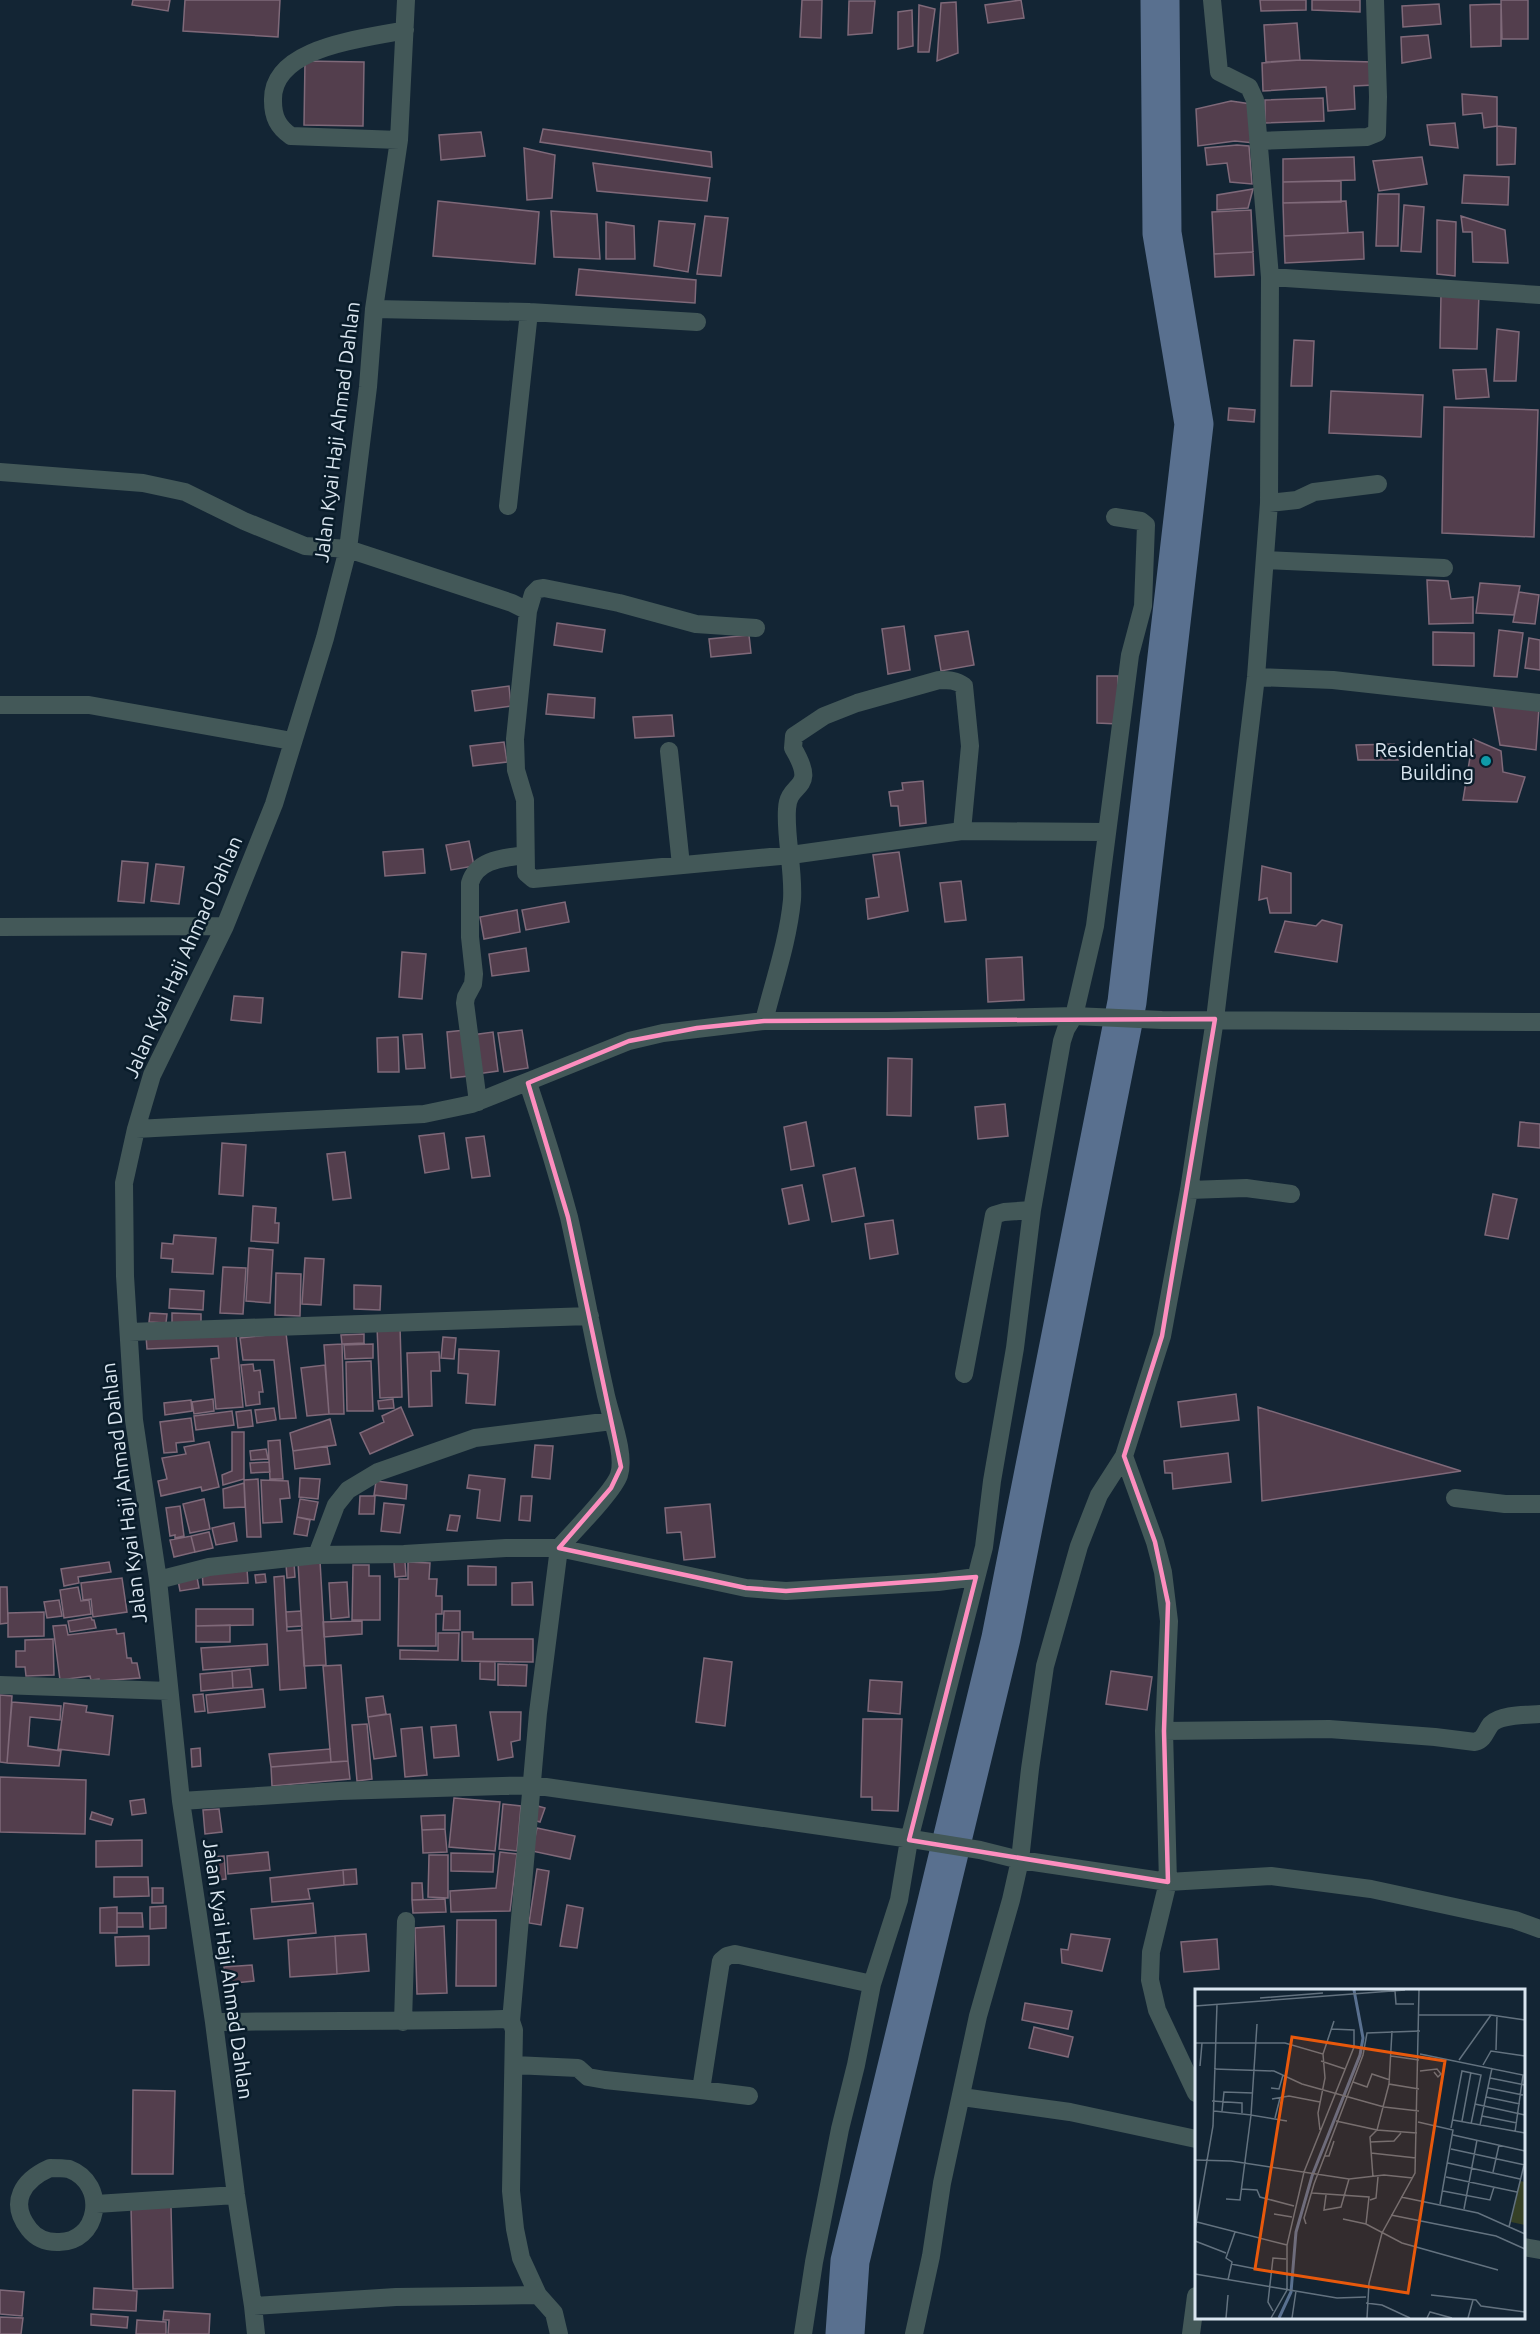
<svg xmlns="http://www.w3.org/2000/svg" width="1540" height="2334" viewBox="0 0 1540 2334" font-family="Ubuntu,sans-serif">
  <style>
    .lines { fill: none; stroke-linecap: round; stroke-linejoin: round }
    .river { stroke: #59708f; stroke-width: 39 }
    .building { fill: #533e4d; stroke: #7f6979; stroke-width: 1.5 }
    .minor { stroke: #435858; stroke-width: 18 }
    .marked { fill: none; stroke: #fd8ebf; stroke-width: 4.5; stroke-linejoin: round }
    .culture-dot { fill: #0f9aa8; stroke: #091c2a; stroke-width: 2 }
    .labels { text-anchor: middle; stroke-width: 5; stroke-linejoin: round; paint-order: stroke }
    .street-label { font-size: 20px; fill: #dae6f0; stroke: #091c2a }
    .poi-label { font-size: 20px; fill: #dae6f0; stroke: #091c2a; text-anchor: end }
    .inset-river { fill: none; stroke: #59708f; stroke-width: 3 }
    .inset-road { fill: none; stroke: #63727f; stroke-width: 1.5 }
    .view { fill: #e8590c; fill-opacity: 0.15; stroke: #e8590c; stroke-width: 3 }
    .inset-edge { fill: none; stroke: #dae6f0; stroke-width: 3 }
  </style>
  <rect width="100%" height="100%" fill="#132534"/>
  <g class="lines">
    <!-- river -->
    <path class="river" d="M845,2334L850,2261L1001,1638L1127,1002L1194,424L1162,233L1160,0"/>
  </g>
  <!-- building -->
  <path class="building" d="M133,0H170L168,11L132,5Z
    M185,0H280L278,37L183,31Z
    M802,0H822L821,38L800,37Z
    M1021,0L1024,18L988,23L985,5Z
    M1260,0H1306V10L1261,11Z
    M1312,0H1360V12L1312,10Z
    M1501,0H1528V39H1502Z
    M849,1H875L872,33L848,35Z
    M956,2L958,53L937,61L941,3Z
    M1439,4L1441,24L1403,27L1402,6Z
    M1501,4V46L1471,47L1470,5Z
    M919,5L935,9L929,52H918Z
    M912,10L913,46L898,49V12Z
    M1297,23L1300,60L1266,62L1264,25Z
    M1428,35L1431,58L1402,63L1401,37Z
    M1300,60L1373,62L1374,85L1354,86L1355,109L1328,111L1326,87L1263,91L1262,63Z
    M305,61L364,62L363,126L304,125Z
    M1462,94L1497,97V126L1484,128L1482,113L1463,115Z
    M1323,98L1324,121L1265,123V100Z
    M1231,101L1251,104L1254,143L1235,141L1198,146L1196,109Z
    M1455,123L1458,148L1430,145L1427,125Z
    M1497,126L1516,128L1515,164L1497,165Z
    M543,129L711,152L712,167L540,142Z
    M481,132L485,156L441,160L439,135Z
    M1237,145L1249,146L1252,184L1230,182L1227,163L1207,165L1205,148Z
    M524,148L555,155L552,198L527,200Z
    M1354,157L1355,180L1283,182V159Z
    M1422,157L1427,184L1379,191L1373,161Z
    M593,163L710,178L707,201L597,191Z
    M1464,175L1509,177L1508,205L1462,203Z
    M1341,181V202L1283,203V182Z
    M1253,189L1248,208L1217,210V195Z
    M1378,194H1399L1398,246H1376Z
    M438,201L539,212L535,264L433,256Z
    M1346,201L1348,233L1284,236L1283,203Z
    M1404,205L1424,207L1421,252L1401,251Z
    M1251,210L1253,252L1214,254L1212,212Z
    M551,211L597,214L600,259L554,257Z
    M705,216L728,218L721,276L697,274Z
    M1461,216L1505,230L1508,263L1473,262L1472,232H1463Z
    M1437,220L1456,222L1455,276L1437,274Z
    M659,221L695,224L688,272L654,266Z
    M606,222L634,226L635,259H606Z
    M1363,232L1364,259L1285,263L1284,236Z
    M1253,252L1254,275L1215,277L1214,254Z
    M579,269L696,280L695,303L576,295Z
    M1441,293L1479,294L1477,349L1440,348Z
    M1497,329L1519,332L1516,381H1494Z
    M1294,340L1314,341L1312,386H1291Z
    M1486,369L1489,397L1456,399L1453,370Z
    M1331,391L1423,395L1421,437L1329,433Z
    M1444,407L1538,410L1534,537L1442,533Z
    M1229,408L1255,410L1254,422L1228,420Z
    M1427,580L1448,581L1451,599L1473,597V623L1429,624Z
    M1480,583L1520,586L1514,615L1476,613Z
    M1519,592L1539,595L1535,624L1513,622Z
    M557,623L605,630L602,652L554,645Z
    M904,626L910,670L888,674L882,629Z
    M1499,630L1523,633L1517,677L1494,676Z
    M968,631L974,665L941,671L935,636Z
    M1433,632L1474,633V666L1433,665Z
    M749,635L751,653L711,657L709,639Z
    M1529,638L1540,640V670L1525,668Z
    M1097,676H1118V724L1097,723Z
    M509,686L511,706L475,711L472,691Z
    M548,694L595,698L594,718L546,714Z
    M1493,705L1539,708L1536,750L1500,745Z
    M672,715L674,736L635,738L633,717Z
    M1473,739L1501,751L1503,772L1525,777L1517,802L1463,800Z
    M504,742L507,762L473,766L470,746Z
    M1394,744L1398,760H1358L1356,745Z
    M923,781L926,823L900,826L898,806H891L889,792L903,790L902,783Z
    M469,841L474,866L451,870L446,845Z
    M423,849L425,873L385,876L383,852Z
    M899,852L908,911L868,919L866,899L879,897L873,855Z
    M122,861L148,863L144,903L118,901Z
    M156,864L184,867L179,904L151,901Z
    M1262,866L1291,873V913H1270L1267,898L1259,900Z
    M961,881L966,920L945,922L940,883Z
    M565,902L569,922L526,930L522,910Z
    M517,910L520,932L484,939L480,917Z
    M1322,920L1342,925L1337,962L1275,952L1285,921L1316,926Z
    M526,948L529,971L492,976L489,954Z
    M402,952L426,954L422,999L399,997Z
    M1022,957L1024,1000L988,1002L986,959Z
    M234,996L263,998L261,1023L231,1020Z
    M465,1030L469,1076L451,1078L447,1032Z
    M522,1030L528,1068L504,1072L498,1033Z
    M493,1032L498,1071L477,1074L472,1035Z
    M422,1034L425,1068L406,1069L403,1035Z
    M398,1037L399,1072H378L377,1038Z
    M888,1058L912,1059L911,1116L887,1115Z
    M1005,1104L1008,1136L978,1139L975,1107Z
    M806,1122L814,1166L791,1170L784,1127Z
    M1520,1122L1540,1124V1148L1518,1146Z
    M444,1133L449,1169L425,1173L419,1136Z
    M484,1136L490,1176L472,1178L466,1138Z
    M222,1143L246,1145L243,1196L219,1194Z
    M345,1152L351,1198L333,1200L327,1154Z
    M855,1168L864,1216L832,1222L823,1175Z
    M802,1185L809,1220L789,1224L782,1189Z
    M1493,1194L1517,1199L1508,1239L1485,1235Z
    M253,1206L276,1208L275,1223H279L278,1243L251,1241Z
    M893,1220L898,1254L870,1259L865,1224Z
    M174,1235L216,1238L213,1274L172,1272L173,1259L161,1258L162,1243L173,1244Z
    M249,1248L273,1250L270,1303L246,1301Z
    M305,1258L324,1259L321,1305L302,1304Z
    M223,1267L246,1268L243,1314L220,1313Z
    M276,1273L301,1274L300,1316L275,1315Z
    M354,1285L381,1286L380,1310L354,1309Z
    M170,1289L204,1291L203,1310L169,1308Z
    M150,1313L167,1314L166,1323L149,1322Z
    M172,1313L201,1314V1325L172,1324Z
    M400,1326L402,1397L380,1398L377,1327Z
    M286,1333L296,1418L280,1419L274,1360H243L240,1338Z
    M236,1334L243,1407L216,1409L211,1359L219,1358L218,1346L147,1349L146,1336Z
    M364,1334V1343L342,1344L341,1335Z
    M443,1337L456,1338L454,1359L441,1358Z
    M342,1344L344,1414H329L324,1345Z
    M373,1344V1358L345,1359L344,1345Z
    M459,1349L499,1351L495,1405L466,1403L468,1374L458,1373Z
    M439,1352L440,1371H431L432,1406L409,1407L407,1353Z
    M371,1361L373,1411H347L346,1362Z
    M253,1364L254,1371L260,1370L263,1392H259L260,1404L246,1406L241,1365Z
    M325,1365L329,1414L307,1416L301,1368Z
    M1236,1394L1239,1420L1181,1427L1178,1402Z
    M213,1399L214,1411L194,1414L192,1402Z
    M393,1399L394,1408L379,1409L378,1401Z
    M191,1400L192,1411L165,1415L164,1403Z
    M401,1407L413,1435L370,1454L360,1433L384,1422L382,1416Z
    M1258,1407L1461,1471L1262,1501Z
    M274,1408L276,1420L257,1423L255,1410Z
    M251,1410L253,1426L238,1428L236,1412Z
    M232,1411L234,1425L196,1430L194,1416Z
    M191,1418L194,1441L176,1443L177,1452L164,1453L160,1422Z
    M330,1419L336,1445L293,1451L290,1433Z
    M232,1432H244V1479L223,1485L222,1475L232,1471Z
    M280,1440L283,1479H270L268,1441Z
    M209,1442L219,1487L202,1491L201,1487L161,1496L158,1481L167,1479L162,1458L186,1454L184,1447Z
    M535,1445L553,1446L550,1479L532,1477Z
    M327,1446L330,1464L295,1469L293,1451Z
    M266,1449L268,1459L251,1460L250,1451Z
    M1228,1453L1231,1482L1173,1489L1172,1473H1165L1164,1461Z
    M269,1462L270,1472L251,1473L250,1463Z
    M469,1475L505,1479L500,1521L477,1518L480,1490L467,1488Z
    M300,1478L320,1479L318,1499L299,1497Z
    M258,1479L261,1537H247L244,1480Z
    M261,1480L288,1481L290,1498L280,1499L282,1522L263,1523Z
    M376,1481L407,1485L406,1499L374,1495Z
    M244,1483L245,1507L224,1508L223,1489Z
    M360,1496H375L374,1514H359Z
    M521,1496H532L530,1521L519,1520Z
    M204,1499L210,1529L190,1533L183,1504Z
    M300,1499L318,1502L314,1520L297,1517Z
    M384,1503L404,1505L400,1533L381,1531Z
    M710,1504L715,1557L684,1560L681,1532L667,1533L665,1508Z
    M180,1506L184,1536L175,1538V1535L170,1536L166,1508Z
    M450,1515L460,1516L457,1531L447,1530Z
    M297,1517L310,1520L307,1536L294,1534Z
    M234,1523L237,1541L216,1545L212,1528Z
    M209,1532L213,1548L195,1552L191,1536Z
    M191,1536L195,1552L174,1557L170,1540Z
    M320,1561L326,1665L304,1666L298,1562Z
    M109,1562L111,1572L78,1577L79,1583L64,1586L61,1569Z
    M394,1562H405L406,1576L395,1577Z
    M408,1562L430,1563L429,1579H437L436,1596H442V1614H436V1646H398L399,1579H408Z
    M294,1563L295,1577L287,1578L286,1564Z
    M353,1565H369V1576H380V1620H352Z
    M468,1566L496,1567V1585H468Z
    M247,1569L248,1583L203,1585L202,1571Z
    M265,1574L266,1582L256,1583L255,1575Z
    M284,1576L287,1631L302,1630L306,1688L280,1690L274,1577Z
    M197,1577L199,1588L180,1591L178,1580Z
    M122,1578L127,1612L93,1617L91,1599L83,1600L81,1583Z
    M347,1582L349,1617L331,1619L329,1583Z
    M532,1582L533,1605H512V1583Z
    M0,1587H7L8,1623L0,1624Z
    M78,1587L81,1601L89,1600L91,1614L64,1618L60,1590Z
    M59,1600L62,1616L47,1618L44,1602Z
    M196,1609H253V1625L196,1626Z
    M301,1611L302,1626L287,1627L286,1612Z
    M444,1611H460V1630H443Z
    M44,1612V1636L8,1637V1613Z
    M91,1617L92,1620H94L96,1628L70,1632L68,1621Z
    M362,1621V1634L324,1637L323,1622Z
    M66,1625L68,1635L116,1629L117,1634L124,1633L127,1658H131L132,1663H137L140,1678L99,1681V1679L91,1680L90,1676L60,1680L53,1626Z
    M230,1625V1642H196V1626Z
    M462,1632H473V1639H533V1662L462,1661Z
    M438,1633H459L458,1660L400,1659V1650L438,1651Z
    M53,1639L54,1675L26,1676L25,1667H16V1651H25V1640Z
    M267,1644L268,1665L203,1670L201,1648Z
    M704,1658L732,1662L725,1726L696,1722Z
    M480,1662H495V1680L480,1679Z
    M498,1664L527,1665L526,1686L498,1685Z
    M341,1665L348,1761L331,1762L323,1666Z
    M250,1669L252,1687L233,1688L232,1671Z
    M232,1671L233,1688L201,1691L200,1674Z
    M1111,1671L1152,1677L1147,1710L1106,1704Z
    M870,1680L902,1682L900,1714L868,1711Z
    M263,1689L265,1707L208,1713L206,1695Z
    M203,1694L205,1711L195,1712L193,1695Z
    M0,1695L12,1696L7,1763L0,1762Z
    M383,1696L386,1714L368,1717L366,1698Z
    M12,1702L61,1706L60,1720L30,1717L28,1746L61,1751L59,1766L7,1763Z
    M64,1703L87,1706L86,1712L113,1716L109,1755L58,1749Z
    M490,1712H521L520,1740L511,1742L513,1757L498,1760Z
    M390,1714L396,1756L374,1759L368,1717Z
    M863,1719H902L898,1811L872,1810V1797H861Z
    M367,1724L372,1779L357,1781L352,1725Z
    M456,1725L459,1756L434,1758L431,1727Z
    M422,1727L427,1775L405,1777L401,1729Z
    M200,1748L201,1766L192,1767L191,1749Z
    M330,1749L331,1762L271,1767L269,1754Z
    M348,1761L350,1779L272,1786L271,1767Z
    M0,1777L86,1780L85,1834L0,1832Z
    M454,1798L500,1802L495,1851L449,1847Z
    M144,1799L146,1813L132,1815L130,1801Z
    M503,1804L521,1806L517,1851L499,1849Z
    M534,1805L545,1808L540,1822L530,1819Z
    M219,1809L222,1832L205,1834L203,1810Z
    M92,1812L113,1819L111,1825L90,1819Z
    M445,1815V1829L422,1830L421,1816Z
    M537,1828L575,1836L570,1859L532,1851Z
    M445,1829L447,1852L423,1853L422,1830Z
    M142,1840V1866L96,1867V1841Z
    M268,1852L270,1870L228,1874L227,1856Z
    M500,1852L517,1854L510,1911L451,1912L450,1891L496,1888Z
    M451,1853L494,1854L493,1872L451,1871Z
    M429,1855H448V1898L428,1897Z
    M224,1856L226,1879L211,1881L209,1857Z
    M356,1869L357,1884L344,1885L343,1870Z
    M537,1869L549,1871L541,1925L529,1923Z
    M343,1870L344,1885L308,1889L310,1899L272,1902L270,1878Z
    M114,1877H148L149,1896L114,1897Z
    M412,1883H422L423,1900H412Z
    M152,1888H163V1903H152Z
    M445,1899L446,1912L413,1913L412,1900Z
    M313,1903L316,1933L254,1939L251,1909Z
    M567,1905L583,1908L577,1948L560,1946Z
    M166,1906V1928L150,1929V1907Z
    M117,1907V1933H100V1908Z
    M117,1913H142L143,1927H117Z
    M457,1920H496V1986H456Z
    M444,1926L447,1993L417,1994L415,1928Z
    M366,1934L369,1971L337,1974L335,1936Z
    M1071,1934L1110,1939L1102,1971L1062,1963L1061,1949L1068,1950Z
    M149,1936V1965L116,1966L115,1937Z
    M335,1936L337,1974L290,1977L288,1940Z
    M1217,1939L1219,1969L1184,1972L1181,1942Z
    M252,1965L254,1981L225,1984L224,1967Z
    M1025,2003L1072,2011L1068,2029L1022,2020Z
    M1034,2027L1073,2037L1068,2057L1029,2048Z
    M133,2090L175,2091L173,2174H132Z
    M131,2207H171L173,2288L133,2289Z
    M94,2288L137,2291L136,2311L93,2309Z
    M0,2290L24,2292L22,2316L0,2314Z
    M164,2311L210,2314L209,2334H168L169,2320H163Z
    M91,2314L128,2317L127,2328L91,2325Z
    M0,2317L23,2318L21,2334H0Z
    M137,2320L166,2322V2334H136Z"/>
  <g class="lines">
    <!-- minor -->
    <path class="minor" d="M399,140L291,136C278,127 273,117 273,101C271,46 365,39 405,30
      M1258,141L1367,137L1377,133L1378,97L1375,0
      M1270,277L1540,295
      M374,309L529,312L697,322
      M0,472L143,483L185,492L244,521L305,546L348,549L512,603L528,611
      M1269,503L1297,500L1314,492L1378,484
      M508,506L529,312
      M1265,560L1444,568
      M756,628L696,624L619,603L544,588L538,589L533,594L528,611L515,739L516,770L525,800L526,873L533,879L791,855L962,831L1106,832
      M1256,677L1333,680L1540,703
      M0,705H89L292,741
      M669,751L681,865
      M0,927L225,926
      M764,1021C774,981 788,941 792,900C794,870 785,837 787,809C788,780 819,792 793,748L794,736L824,716L857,703L939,680C949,680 956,680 964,686L970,746L962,831
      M528,1083C543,1127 557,1172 569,1217C582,1275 592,1333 605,1391C609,1413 626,1453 619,1475C614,1491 571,1534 559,1548L746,1588L786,1591L938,1582L976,1577
      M478,1102L465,1003L466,997L473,984L474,974L470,937V883C477,859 504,858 525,855
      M136,1129L424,1114L472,1104L629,1041L663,1033L764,1021H887L1074,1016L1162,1020L1540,1022
      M1189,1190L1246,1188L1291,1194
      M129,1332L590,1316
      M964,1374L994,1215L1004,1212L1032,1210
      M1124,1456L1155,1542L1163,1572L1169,1621L1164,1731L1168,1882L1151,1952L1150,1980L1157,2010L1196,2093
      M1455,1498L1505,1504H1540
      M317,1555L336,1505L348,1490L378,1472L475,1438L612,1421
      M158,1580L209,1567L317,1555L404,1554L506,1548H559L538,1713L511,2021
      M0,1685L169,1691
      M1164,1731L1329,1729L1435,1737L1475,1742C1485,1739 1485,1732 1491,1724C1501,1714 1527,1715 1540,1714
      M181,1801L339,1791L532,1785L918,1840L980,1850L1020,1860L1168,1882L1271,1876L1371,1889L1515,1920L1540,1929
      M214,2022C310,2020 407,2022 503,2019L511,2021L514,2030L511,2191L515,2229L521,2258L538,2295L554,2313L559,2334
      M403,2022L406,1921
      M514,2065L578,2068L588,2077L605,2080L701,2090L721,1961L727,1956L735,1954L872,1984
      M701,2090L749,2096
      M962,2097L1070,2112L1196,2139
      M50,2168C56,2168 63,2168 69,2169C109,2184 99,2244 57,2242C46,2242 36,2238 29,2229C8,2202 23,2180 50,2168Z
      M96,2204L236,2195
      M1524,2247L1540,2250
      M253,2306L396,2297L538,2295
      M256,2334L253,2306L236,2195L214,2022L181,1801L158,1580L134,1420L125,1276L124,1183L136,1129L152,1075L225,926L274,804L325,638L348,549L368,387L374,309L399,140L406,0
      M803,2334L814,2262L840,2129L856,2065L872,1984L899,1900L909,1840L984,1547L992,1481L1015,1348L1032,1210L1062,1041L1066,1029L1074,1016L1095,926L1130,655L1143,606L1146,525L1141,521L1115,517
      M914,2334L931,2256L942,2183L978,2016L1011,1900L1020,1860L1030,1769L1045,1666L1079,1546L1099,1495L1124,1456L1162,1336L1189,1190L1215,1019L1256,677L1269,503L1270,277L1255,100L1249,87L1219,72L1212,0
      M1191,2334L1196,2296"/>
  </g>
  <!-- marked area -->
  <path class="marked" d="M1215,1019L1162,1336L1124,1456L1155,1542L1168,1603L1164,1731L1168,1882L909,1840L976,1577L786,1591L746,1588L559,1548L611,1488L621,1467L568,1217L528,1083L629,1041L697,1028L764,1021Z"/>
  <!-- markers -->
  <circle class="culture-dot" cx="1486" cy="761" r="6"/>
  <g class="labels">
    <!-- street labels -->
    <g class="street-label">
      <text transform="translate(337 432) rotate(-83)" y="7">Jalan Kyai Haji Ahmad Dahlan</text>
      <text transform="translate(183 957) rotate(-66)" y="7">Jalan Kyai Haji Ahmad Dahlan</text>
      <text transform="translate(124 1493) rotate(-97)" y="7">Jalan Kyai Haji Ahmad Dahlan</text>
      <text transform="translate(228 1969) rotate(82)" y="7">Jalan Kyai Haji Ahmad Dahlan</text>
    </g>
    <!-- poi labels -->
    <g class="poi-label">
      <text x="1474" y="757">Residential<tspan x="1474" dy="23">Building</tspan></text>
    </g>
  </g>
  <!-- overview -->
  <g transform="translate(1195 1989)">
    <rect width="330" height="330" fill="#132534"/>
    <path d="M325,192L330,193V236L316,233Z" fill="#364126"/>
    <path class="inset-river" d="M84,329L96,303L101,243L117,187L165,66L168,49L159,1"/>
    <path class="inset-road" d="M200,2L201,15H219M65,9L128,4M0,17L210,1M224,26H296L330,31M197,42L194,95L224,100M0,54H90L128,65L130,89L123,124L125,141M301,61L302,27M128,65L139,32M225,65L328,86L320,143M196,67L224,71M264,71L296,26M126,72L150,80M288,76L296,62L330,67M5,77L7,54M19,80L79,82L107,95L189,118L224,122M225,82L242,80L246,85L243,88L239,83M295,89L330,96M158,93L172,98L177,85L195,91M194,95L182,141L222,144M76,99L84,100L88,86M293,99L328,106M291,108L325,115M77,110L94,107L125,113M17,112L47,114V124M280,115L330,126M19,122L56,126L62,35M27,122L29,103L58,104M287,127L322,134M80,129L85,109M258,131L330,144M141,132L182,141L175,148L178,188M267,132L276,83M223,133L258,141L245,215M285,136L297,79M256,139L267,82L286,86L276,135M258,146L330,162M175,153L199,152L206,144M256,160L330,176M176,164L221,169M130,167H134L139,152M0,171L36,172L154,190L189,186L218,189M253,174L325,190M298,183L304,156M251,188L322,203M46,200L62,201L65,208L99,217M248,202L295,211L299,198M117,204L174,208L171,235M131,206L129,221L146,218L154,190M206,208L283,224L330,245M31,210L45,211L56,126L92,132M175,211L181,209L183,188M269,220L282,151M79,225L97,228M196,226L301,247L330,260M148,230L171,235L207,254L303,281M2,233L92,256M111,235L109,229L119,195L168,66L172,44L225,42M314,238L329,176M0,241L18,137L22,15M0,252L31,264M36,275L77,283M0,285L142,309L171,308M33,291L37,273L31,269L40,243M236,306L281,311L286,317L330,323M171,314L187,316L215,329M78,322L73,313L78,269L91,270M31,329L33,306M76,329L92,301V256L109,183L159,58V41L136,40M97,329L101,302M172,329L174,294L187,244L220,184L224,1M232,329L235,323L257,329M273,329L278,311"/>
    <path class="view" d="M97,48L250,72L213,304L60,280Z"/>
    <rect width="330" height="330" class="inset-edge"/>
  </g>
</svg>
